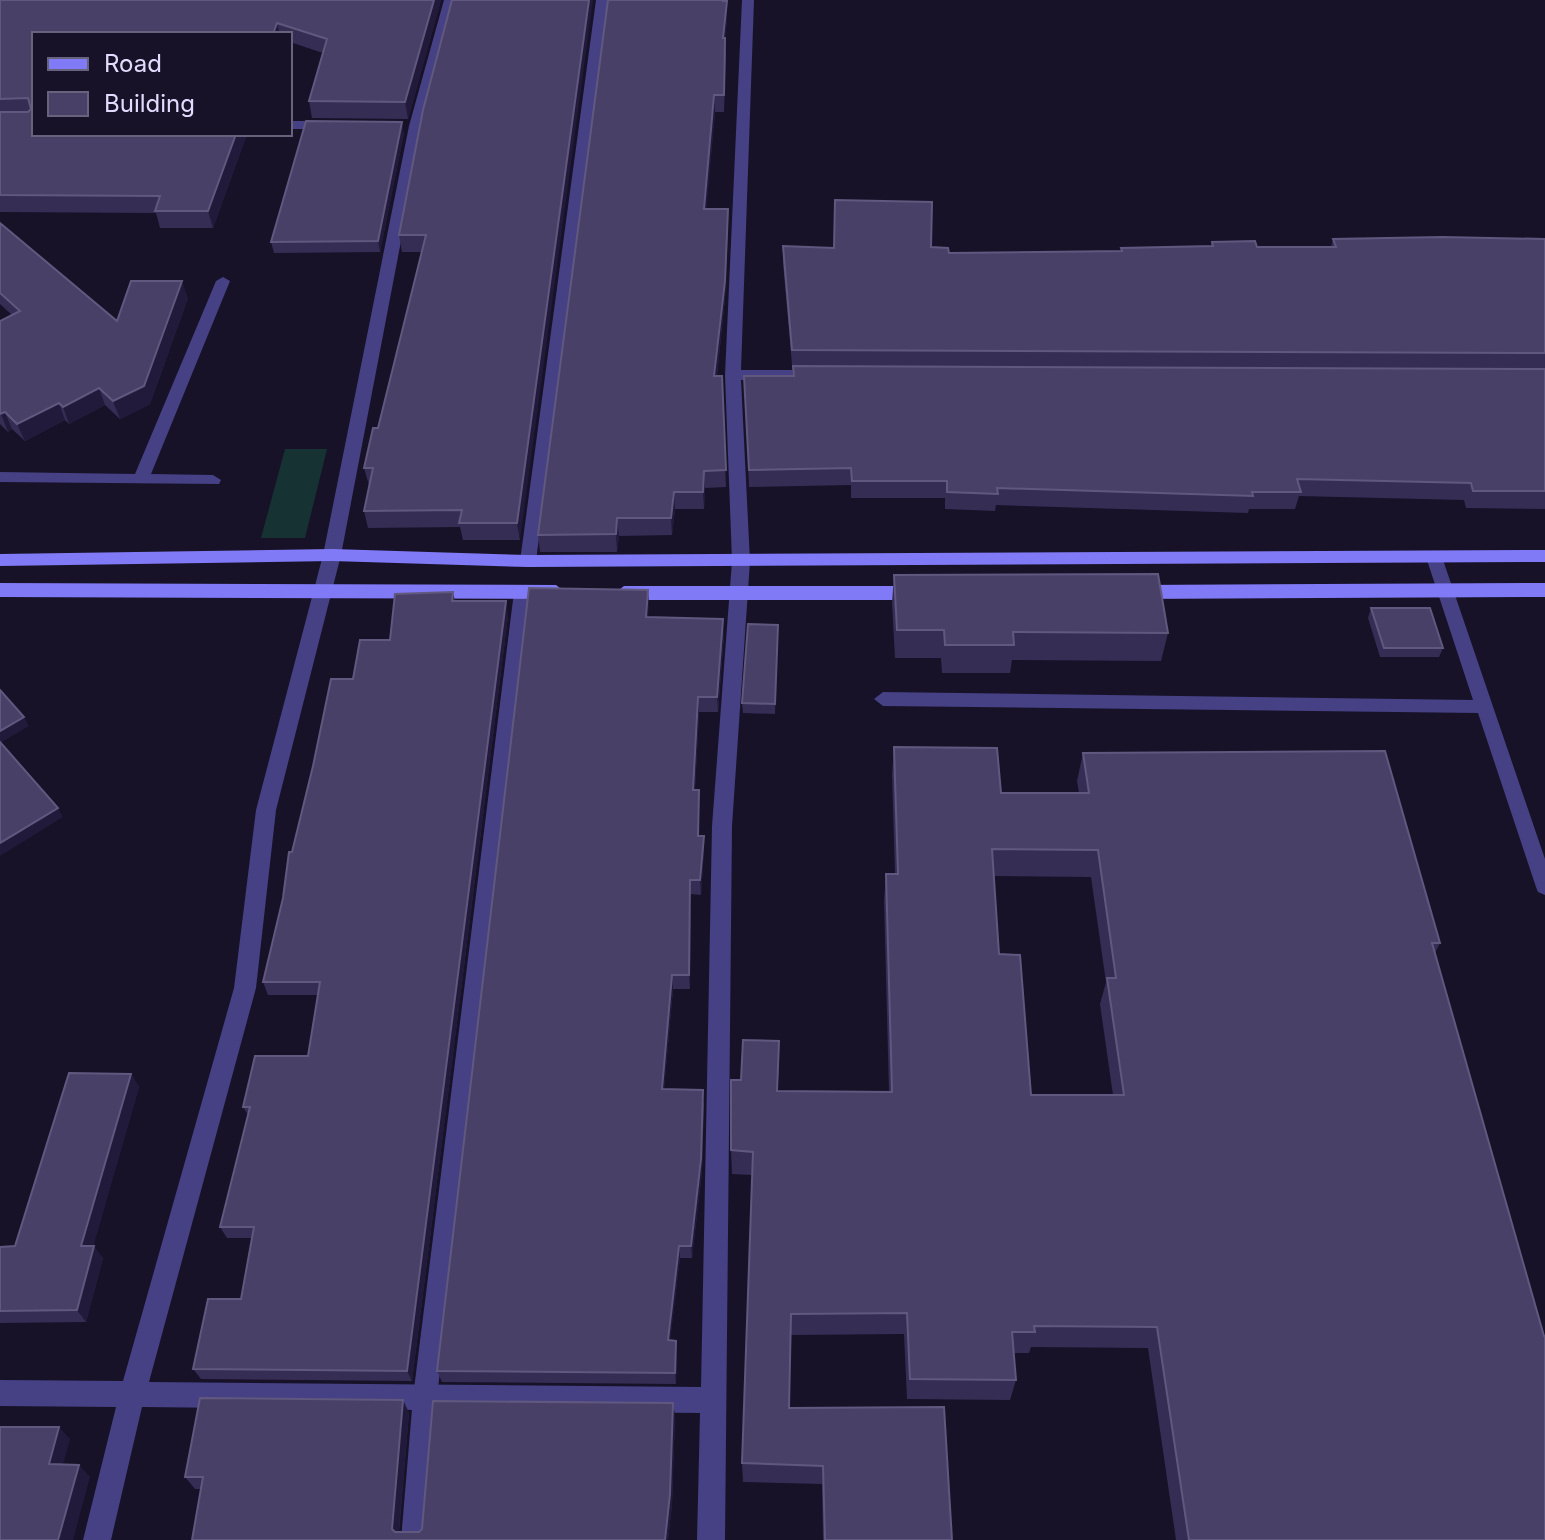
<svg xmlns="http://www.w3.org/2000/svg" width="1545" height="1540" viewBox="0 0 1545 1540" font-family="Inter,sans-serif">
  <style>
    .green { fill: #163232 }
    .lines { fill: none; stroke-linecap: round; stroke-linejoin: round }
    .lane { fill: #454184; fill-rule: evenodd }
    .street { fill: #454184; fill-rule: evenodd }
    .secondary { fill: #817af6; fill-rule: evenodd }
    .wall { fill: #362d55; fill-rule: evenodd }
    .shaded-wall { fill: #221a3b }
    .building { fill: #484067; stroke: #60587e; stroke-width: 2; fill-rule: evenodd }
  </style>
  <rect width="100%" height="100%" fill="#171228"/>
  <!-- green -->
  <path class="green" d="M285,449H327L305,538H261Z"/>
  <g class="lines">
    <!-- lane -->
    <path class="lane" d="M596,0H608L536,561L528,567L520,561Z
      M223,277L230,281L151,474L213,475L221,480L219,484L0,482V472L135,474L216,281Z
      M1434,551L1442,557L1545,859V895L1538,892L1536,887L1478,713L883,706L874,699L883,692L1473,700L1426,557Z
      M522,586L530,592L437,1397L425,1540H401L413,1397L514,592Z"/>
    <!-- street -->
    <path class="street" d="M444,0H456L423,126L341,555L276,810L256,988L149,1382L701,1387L712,826L732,561L725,375L742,0H754L741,370H817L825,375L817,380H741L750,561L732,826L725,1540H697L700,1413L142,1407L111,1540H83L116,1407L0,1406V1380L123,1381L234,988L256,810L323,555L409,126Z
      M290,121H332L339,125L332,129H290Z"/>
    <!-- secondary -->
    <path class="secondary" d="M332,549L528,555L1545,550V562L528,567L332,561L0,566V554Z
      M0,583L556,585L565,592L556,599L0,597Z
      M1545,583V597L1136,599L1127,592L1136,585Z
      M624,586H920L929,593L920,600H624L615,593Z"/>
  </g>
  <!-- wall -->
  <path class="wall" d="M0,0H441L408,119L312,118L309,101L323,53L290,42V34H34V134H247L213,228H160L156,213L0,212Z
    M452,0L520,540H463L460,527L368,528L364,511L369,485L364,468L378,428L422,252H402L399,235Z
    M724,0L727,18L725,38L726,55L724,112H715L706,209L728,226L725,298L717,376H722L726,487L705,488L704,509H675L672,535L619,536L617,552H540L538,535Z
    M404,133L380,252L274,253L271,242Z
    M0,223L117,321L188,298L150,404L120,419L105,405L69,424L65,420L25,441L12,429L8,432L0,424V321L12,315L0,304Z
    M1333,239H1545V509L1466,508L1464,500L1299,496L1295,509H1249L1248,513L996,505L995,511L945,509V498H851V485L749,487L745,393L793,376L783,263V246L834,248L931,247L949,253L1121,251V248L1211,246L1212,242L1257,247H1331Z
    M894,575L1168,633L1161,661L1012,660L1010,673H942L941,658H895L892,603Z
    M648,590V617L724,634L718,712H699L695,790L699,804V836H704V850L701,895L691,894L690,989H673L664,1089L704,1103L702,1172L692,1258H680L670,1340L677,1352L676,1384L442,1382L437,1371Z
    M453,592L455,601L508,616L412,1381L201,1379L193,1369L241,1299L252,1238H227L220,1227L248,1115L243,1107L308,1056L318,995H268L263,982L283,898L353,679L390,640Z
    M1371,608L1443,648L1439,657H1380L1368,618Z
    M778,625L775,714L743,713L742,703Z
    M894,747L1001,793H1079L1077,781L1083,753L1440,943L1435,953L1545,1540H1176L1148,1348L1031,1347L1029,1353H1014L1016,1380L1010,1400L907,1399L904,1334L790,1335L789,1408L952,1540H823L822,1484L743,1482L742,1463L752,1175L732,1174L731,1150L741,1080L779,1066L777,1091L889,1092L884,901L886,874H895L892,775ZM994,876L1091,877L1106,982L1100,1004L1113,1095H1031L999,954Z
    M131,1074L139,1087L93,1246L103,1258L86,1322L0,1323V1247L15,1246Z
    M403,1400L409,1413L399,1532H419L675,1416L672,1505L668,1540H192L201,1489H195L185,1477Z"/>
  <!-- shaded-wall -->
  <path class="shaded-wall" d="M434,0H441L408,119L405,102Z
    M589,0H593L520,540L517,523Z
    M727,1V18L723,55V38Z
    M277,23L280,34H273Z
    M714,95L715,112L705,226L704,209Z
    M402,122L404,133L380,252L378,241Z
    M236,134H247L213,228L208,211Z
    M728,209L725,298L715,393L714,376Z
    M182,281L188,298L150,404L120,419L113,401Z
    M99,388L105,405L69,424L63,407Z
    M59,403L65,420L25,441L17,424Z
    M5,412L12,429L8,432L1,414Z
    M704,471L705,488L704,509L703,492Z
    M674,492L675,509L672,535L671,518Z
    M617,518L619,536L617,552L616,534Z
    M648,590L649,605L647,632L646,617Z
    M506,601L508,616L412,1381L407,1371Z
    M723,619L724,634L718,712L717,697Z
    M698,697L699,712L694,804L693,790Z
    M24,717L29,726L0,743V731Z
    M58,808L63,817L0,856V843Z
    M704,836V850L701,895L700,880Z
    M690,880L691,894L690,989L689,975Z
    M672,975L673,989L663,1102L662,1089Z
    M131,1074L139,1087L90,1258L81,1246Z
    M703,1090L702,1172L692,1258L691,1246Z
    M94,1246L103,1258L86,1322L77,1310Z
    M679,1246L680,1258L669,1351L668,1340Z
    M676,1341L677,1352L676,1384L675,1373Z
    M403,1400L409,1413L398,1540L392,1529Z
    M673,1403L675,1416L672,1505L668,1540H665Z
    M59,1427L70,1439L60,1476L49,1464Z
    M79,1465L90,1477L73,1540H58Z"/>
  <!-- building -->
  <path class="building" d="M0,0H434L405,102L309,101L327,39L277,23L273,34H34V134H236L208,211H155L160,196L0,195V112H28L31,109L28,98L0,99Z
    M452,0H589L517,523H459L462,510L364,511L373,468H364L373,428H378L426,235H399L423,110Z
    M608,0H723V1H727L723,38H725L724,95H714L704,209H728L725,281L714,376H722L726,470L704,471L703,492H674L671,518H617L616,534L538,535Z
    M306,121L402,122L378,241L271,242Z
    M835,200L932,202L931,247L948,248L949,253L1122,251L1121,248L1213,246L1212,242L1255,241L1257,247H1336L1333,239L1442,237L1545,239V353L792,350L783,246L834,248Z
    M0,223L117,321L131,281H182L144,386L113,401L99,388L63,407L59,403L17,424L5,412L0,414V321L20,311L0,293Z
    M793,366L1545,369V491H1473L1471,483L1297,479L1301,492H1252L1253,496L997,488L998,494L947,492V481H852L851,468L749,470L744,376H794Z
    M1158,574L1168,633L1013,632L1014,645H945L944,630H897L894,575Z
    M529,588L648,590L646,617L723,619L717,697H698L693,790H699L698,836H704L700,880H690L689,975H672L662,1089L703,1090L701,1159L691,1246H679L668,1340L676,1341L675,1373L437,1371Z
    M453,592L452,601H506L407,1371L193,1369L208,1299H241L254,1227H220L250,1107H243L255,1056H308L320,982H263L283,898L289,852H292L313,766L331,679H353L360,640H390L395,594Z
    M1371,608H1430L1443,648H1384Z
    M748,624L778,625L775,704L742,703Z
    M0,690L24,717L0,731Z
    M0,742L58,808L0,843Z
    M894,747L997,748L1001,793H1089L1083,753L1385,751L1440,943H1432L1544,1336H1545V1540H1189L1157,1327L1034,1326L1035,1332H1012L1016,1380L910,1379L907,1313L791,1314L789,1408L944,1407L952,1540H825L823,1466L742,1463L753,1152L731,1150V1080H741L743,1040L779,1041L777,1091L892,1092L886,874H898ZM992,849L1098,850L1116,978H1107L1124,1095H1031L1020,955L999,954Z
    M69,1073L131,1074L81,1246H94L77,1310L0,1311V1247L15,1246Z
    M200,1398L403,1400L392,1529L395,1532H419L422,1529L433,1401L673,1403L670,1494L665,1540H192L203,1477H185Z
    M0,1427H59L49,1464L79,1465L58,1540H0Z"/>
  <!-- legend -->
  <rect x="32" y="32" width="260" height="104" fill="#171228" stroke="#68637d" stroke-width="2"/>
  <rect x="48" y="58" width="40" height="12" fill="#817af6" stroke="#68637d" stroke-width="2"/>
  <text x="104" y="72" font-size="24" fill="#e1dcfd">Road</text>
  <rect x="48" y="92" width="40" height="24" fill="#484067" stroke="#68637d" stroke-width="2"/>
  <text x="104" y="112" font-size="24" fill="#e1dcfd">Building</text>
</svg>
